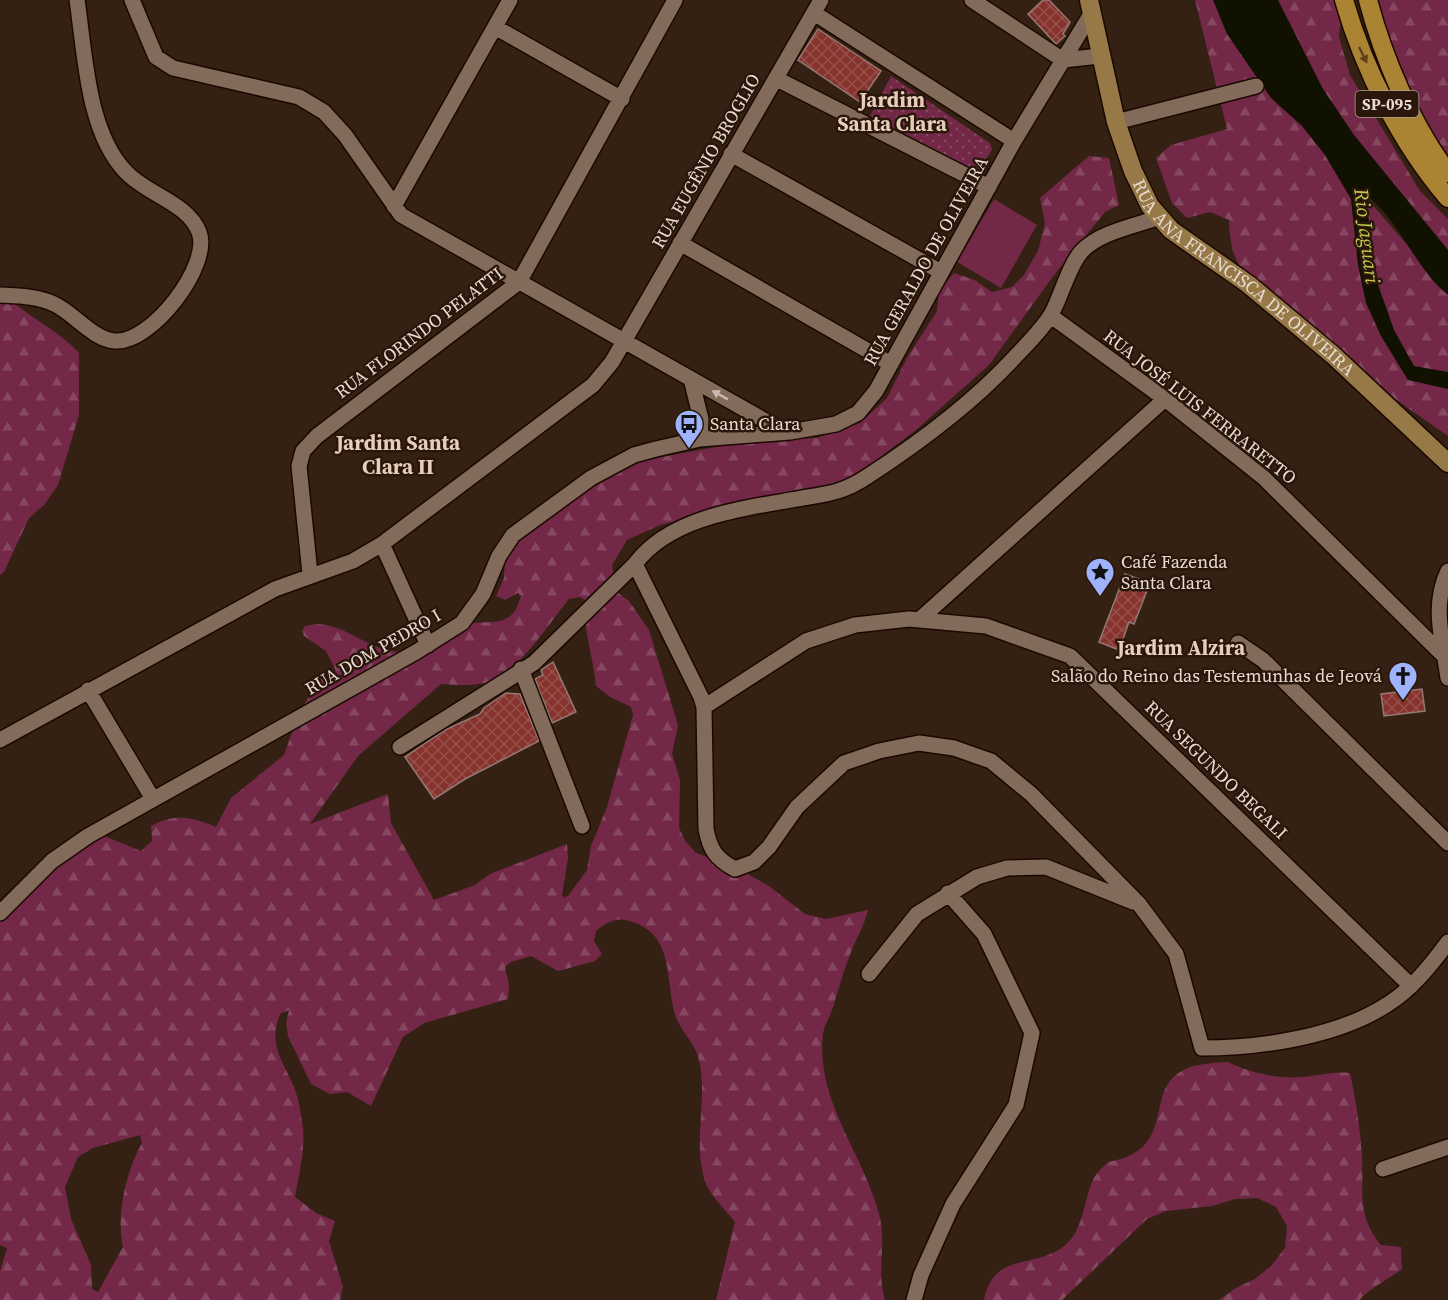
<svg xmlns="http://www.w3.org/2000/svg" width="1448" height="1300" viewBox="0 0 1448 1300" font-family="'Source Serif 4',serif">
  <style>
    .grass { fill: #722846 }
    .forest { fill: url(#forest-firs); fill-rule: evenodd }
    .park { fill: url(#park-dots) }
    .water { fill: #101100 }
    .building { fill: url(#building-cross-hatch); stroke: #957874; stroke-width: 1.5 }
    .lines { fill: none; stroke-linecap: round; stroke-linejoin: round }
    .street-casing { stroke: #1b0901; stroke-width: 18 }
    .secondary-casing { stroke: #1b0901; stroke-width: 21 }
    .primary-casing { stroke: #1b0901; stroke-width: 21 }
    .street { stroke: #826b5b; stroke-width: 15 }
    .secondary { stroke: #977847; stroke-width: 18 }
    .primary { stroke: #ab8433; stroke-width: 18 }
    .oneway { fill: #5e431a }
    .oneway2 { fill: #c9b9ae }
    .labels { text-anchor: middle; stroke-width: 5; stroke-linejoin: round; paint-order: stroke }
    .shield { fill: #2a170a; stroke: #afa096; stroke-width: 1.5 }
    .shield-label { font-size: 16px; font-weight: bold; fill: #e8dbd2 }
    .street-label { font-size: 18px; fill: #e8dbd2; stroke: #2a170a }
    .poi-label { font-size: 18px; fill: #e8dbd2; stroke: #2a170a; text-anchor: start }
    .water-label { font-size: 20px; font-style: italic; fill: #c1c84d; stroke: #2a170a }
    .quarter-label { font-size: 21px; font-weight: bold; fill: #e7cdbc; stroke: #2a170a }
  </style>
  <defs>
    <pattern id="forest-firs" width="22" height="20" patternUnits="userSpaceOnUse" patternTransform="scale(1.5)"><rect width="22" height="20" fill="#722846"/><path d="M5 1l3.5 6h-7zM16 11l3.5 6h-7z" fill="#864760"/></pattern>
    <pattern id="park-dots" width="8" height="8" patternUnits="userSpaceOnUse" patternTransform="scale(1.5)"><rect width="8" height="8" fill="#722846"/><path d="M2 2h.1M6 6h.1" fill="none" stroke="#864760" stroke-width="1.8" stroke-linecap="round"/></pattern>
    <pattern id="building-cross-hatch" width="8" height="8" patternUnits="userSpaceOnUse" patternTransform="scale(1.5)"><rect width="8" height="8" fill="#86332d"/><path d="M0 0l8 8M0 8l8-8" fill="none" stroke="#97504b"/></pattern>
  </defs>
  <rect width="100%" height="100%" fill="#342113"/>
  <!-- grass -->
  <path class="grass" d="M994,199L1037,225L1001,288L957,262Z"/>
  <!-- forest -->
  <path class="forest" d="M1195,0H1240L1279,97L1448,292V436L1395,399L1353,361L1250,281C1233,260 1230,246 1229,220L1210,212L1187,218L1172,203L1156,158L1171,145L1227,129Z
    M1270,0H1342L1339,37L1350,75L1420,191L1448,219V264L1317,111Z
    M1362,0H1448V155L1420,113Z
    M1089,156L1109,158L1119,205L1105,212L1054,275L989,365L916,430L847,482L660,525L627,540L612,565L617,592L629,601L649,630L678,725L672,754L680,780L679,828L686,842L696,853L732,865L769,886L805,914L826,919L868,910C864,926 857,937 851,952C843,972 838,992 831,1013C828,1020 824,1026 823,1034C815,1100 863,1153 879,1214C887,1243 876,1271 885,1300H716L735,1222C725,1209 708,1194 704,1178C693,1138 708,1099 699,1060C696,1045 683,1033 677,1020C664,985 677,937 633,922C618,916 608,921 596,931L594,941L602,954L595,961L558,971L531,956L511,962L505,967L509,985L508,999L424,1023L403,1037L371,1106L347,1092L330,1094L311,1084L288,1036L286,1023L289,1010L280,1014C268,1045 282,1059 294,1087C299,1099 301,1115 303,1128C305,1151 299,1174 295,1197L316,1213L335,1221L329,1241L343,1287L340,1300H0V1271L7,1248L0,1245V912L19,898L68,841L85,834H99L141,851L152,841L151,826C174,813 193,817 216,827L231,798L284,755L299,712L322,677L336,671L326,651L304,636L302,631L305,626C339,616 364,650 399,652C412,652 451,630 467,625C479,620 496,625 507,618C516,613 518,605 521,596L518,593L505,600L496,596L504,578L505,556L517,539L584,489L635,462L748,441L817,438L860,423L887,398L907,358L937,311L939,291L954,273L975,280L992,292L1012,287L1024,275L1038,251L1045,223L1040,198ZM580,597L585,600C583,632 593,654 596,686L610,697L631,707L633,715L607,807L591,846L587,870L568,896L564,898L562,895L568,858L567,844L490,874L475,885L434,900L391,823L388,794L310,824L358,756L441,684C459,685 479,687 497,679C519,669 552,620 569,599ZM140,1135L142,1143C126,1171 116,1215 123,1247L98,1292L92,1289L91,1265L71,1219L65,1187L78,1157L93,1148Z
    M7,297C30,318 58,330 79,353V415L58,485L44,505L29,518L4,572L0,575V298Z
    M1228,1062C1251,1073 1277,1079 1302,1077C1318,1076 1333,1071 1350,1073C1356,1100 1360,1128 1362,1156C1364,1193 1356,1214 1381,1245L1401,1247L1402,1269C1392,1277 1364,1292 1360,1300H1219L1236,1288L1255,1279L1271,1266L1285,1248L1287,1226L1276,1207L1257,1198L1235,1199L1212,1206L1166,1211L1147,1219L1062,1300H984C993,1252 1033,1269 1063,1247C1084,1231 1083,1202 1093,1180C1096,1173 1103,1167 1108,1162C1179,1150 1143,1091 1182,1071C1196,1063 1213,1063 1228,1062Z"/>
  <!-- park -->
  <path class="park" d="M891,76L990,143L992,150L978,171H967L870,116Z"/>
  <!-- water -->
  <path class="water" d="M1213,0H1278L1323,89L1354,135L1448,250V295C1415,268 1402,225 1370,198L1367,206L1375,276L1394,330L1414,366L1448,372V389L1408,380L1381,336L1366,303L1358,265L1351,199L1325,155L1302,126L1271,98L1227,34Z"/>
  <!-- building -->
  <path class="building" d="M1043,0H1049L1070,22L1063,34L1065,36L1056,44L1028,14Z
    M818,29L881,71L860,102L798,60Z
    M1125,574L1150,583L1134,624L1129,622L1119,650L1099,642Z
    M553,662L576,712L552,723L535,679L543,675L541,670Z
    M1422,689L1425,711L1384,716L1381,694Z
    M506,693L520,694L539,741L465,779L434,799L405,757L445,730L480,714L484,708Z"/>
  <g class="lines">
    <!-- street casing -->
    <g class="street-casing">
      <path id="street" d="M132,0L156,57L173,68L299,97L324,112L345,135L401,215L785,432
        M972,0L1063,60L1100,56
        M814,13L1014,141
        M495,27L622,99
        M777,79L989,187
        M1116,122L1256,86
        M731,154L941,272
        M394,206L510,0
        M680,243L891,364
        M0,295C17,296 38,296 54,304C74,313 92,339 115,341C151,344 212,265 199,232C188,203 146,194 126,172C87,132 85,53 77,0
        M1051,316L1165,399L1264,478L1448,660
        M691,379L701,419L700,439
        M382,544L428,645
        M635,564L701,697L704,707L706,829C710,850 716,859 735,869L754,862L769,847L797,807L844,763L879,751L919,743L954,748L991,761L1031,794L1139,904L1176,954L1202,1048C1260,1048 1338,1037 1388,1004C1412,989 1431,965 1448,942
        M1448,571C1431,606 1443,642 1448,678
        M310,574L299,466L303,451L317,436L519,282L675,0
        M919,620L1165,399
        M1238,643L1263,660L1448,843
        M521,669L582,826
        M88,690L153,799
        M704,707L806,641L855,625L909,619L986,626L1070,656L1411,986
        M0,740L275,589L353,561L382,544L593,385L612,362L821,0
        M400,747L534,663L635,564C669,518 739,509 791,500C823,494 840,495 868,476C917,444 974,401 1013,359C1026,345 1043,329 1052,313C1061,296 1069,266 1081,252C1099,232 1135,226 1160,217
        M0,913L52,861L88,836L416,652L462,623L483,594L499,556L513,535L591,478L634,455L656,449L700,439L790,432L836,424L858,413L876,391L1014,141L1091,14
        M869,974L917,914L977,877L1007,868L1046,867L1133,902
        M1383,1169L1448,1147
        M914,1300L921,1275L953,1204L1016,1105L1032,1033L984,934L948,893"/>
    </g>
    <!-- secondary casing -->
    <g class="secondary-casing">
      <g id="secondary">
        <path id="s1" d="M1089,0L1116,122L1133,171L1150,206L1171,230L1248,284L1333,355L1448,463"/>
      </g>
    </g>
    <!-- primary casing -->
    <g class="primary-casing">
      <path id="primary" d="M1344,0C1364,70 1401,143 1448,198
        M1368,0C1383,57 1412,126 1448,173"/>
    </g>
    <!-- street -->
    <use href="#street" class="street"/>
    <!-- secondary -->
    <use href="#secondary" class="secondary"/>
    <!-- primary -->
    <use href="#primary" class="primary"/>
  </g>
  <!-- one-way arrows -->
  <defs><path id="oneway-solid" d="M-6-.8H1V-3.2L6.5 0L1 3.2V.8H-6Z" transform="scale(1.5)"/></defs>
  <use class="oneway" href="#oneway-solid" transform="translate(1363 55) rotate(64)"/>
  <use class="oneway2" href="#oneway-solid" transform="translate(720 395) rotate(-151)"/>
  <!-- icons -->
  <defs>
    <g id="bus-pin" transform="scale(1.5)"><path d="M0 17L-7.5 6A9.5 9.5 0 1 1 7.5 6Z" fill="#9fb3fd" stroke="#2a170a"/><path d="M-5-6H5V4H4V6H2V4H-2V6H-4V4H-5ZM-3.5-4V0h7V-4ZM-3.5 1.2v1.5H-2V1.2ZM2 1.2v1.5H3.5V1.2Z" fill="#111"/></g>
    <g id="sight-pin" transform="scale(1.5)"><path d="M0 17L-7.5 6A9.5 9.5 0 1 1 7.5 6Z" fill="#9fb3fd" stroke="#2a170a"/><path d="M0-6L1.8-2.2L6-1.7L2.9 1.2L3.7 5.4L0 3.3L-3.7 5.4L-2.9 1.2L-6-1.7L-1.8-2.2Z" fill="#111"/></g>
    <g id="church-pin" transform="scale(1.5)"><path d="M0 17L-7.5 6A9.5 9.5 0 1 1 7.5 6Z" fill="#9fb3fd" stroke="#2a170a"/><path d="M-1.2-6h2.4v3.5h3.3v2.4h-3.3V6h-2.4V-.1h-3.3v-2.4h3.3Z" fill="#111"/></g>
  </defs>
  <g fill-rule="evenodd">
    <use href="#bus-pin" x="689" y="424"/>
    <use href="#sight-pin" x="1100" y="572"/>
    <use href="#church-pin" x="1403" y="676"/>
  </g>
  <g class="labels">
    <!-- shield labels -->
    <rect class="shield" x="1355.5" y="91" width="63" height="26" rx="4.5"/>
    <g class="shield-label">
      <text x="1387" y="110">SP-095</text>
    </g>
    <!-- street labels -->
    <g class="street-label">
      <text transform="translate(706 161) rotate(-60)" y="6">RUA EUGÊNIO BROGLIO</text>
      <text transform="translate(926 261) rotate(-61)" y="6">RUA GERALDO DE OLIVEIRA</text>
      <text dy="6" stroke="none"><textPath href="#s1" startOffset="333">RUA ANA FRANCISCA DE OLIVEIRA</textPath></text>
      <text transform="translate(419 333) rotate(-37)" y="6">RUA FLORINDO PELATTI</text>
      <text transform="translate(1200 407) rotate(38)" y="6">RUA JOSÉ LUIS FERRARETTO</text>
      <text transform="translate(373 652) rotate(-30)" y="6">RUA DOM PEDRO I</text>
      <text transform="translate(1216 770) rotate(44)" y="6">RUA SEGUNDO BEGALI</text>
    </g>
    <!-- poi labels -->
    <g class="poi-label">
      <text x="710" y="430">Santa Clara</text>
      <text x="1121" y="568">Café Fazenda<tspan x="1121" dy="21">Santa Clara</tspan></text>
      <text x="1382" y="682" text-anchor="end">Salão do Reino das Testemunhas de Jeová</text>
    </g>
    <!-- water labels -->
    <g class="water-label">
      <text transform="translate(1367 236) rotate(83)" y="7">Rio Jaguari</text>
    </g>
    <!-- quarter labels -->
    <g class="quarter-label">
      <text x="892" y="107">Jardim<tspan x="892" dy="24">Santa Clara</tspan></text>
      <text x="398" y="450">Jardim Santa<tspan x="398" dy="24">Clara II</tspan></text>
      <text x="1181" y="655">Jardim Alzira</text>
    </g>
  </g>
</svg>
